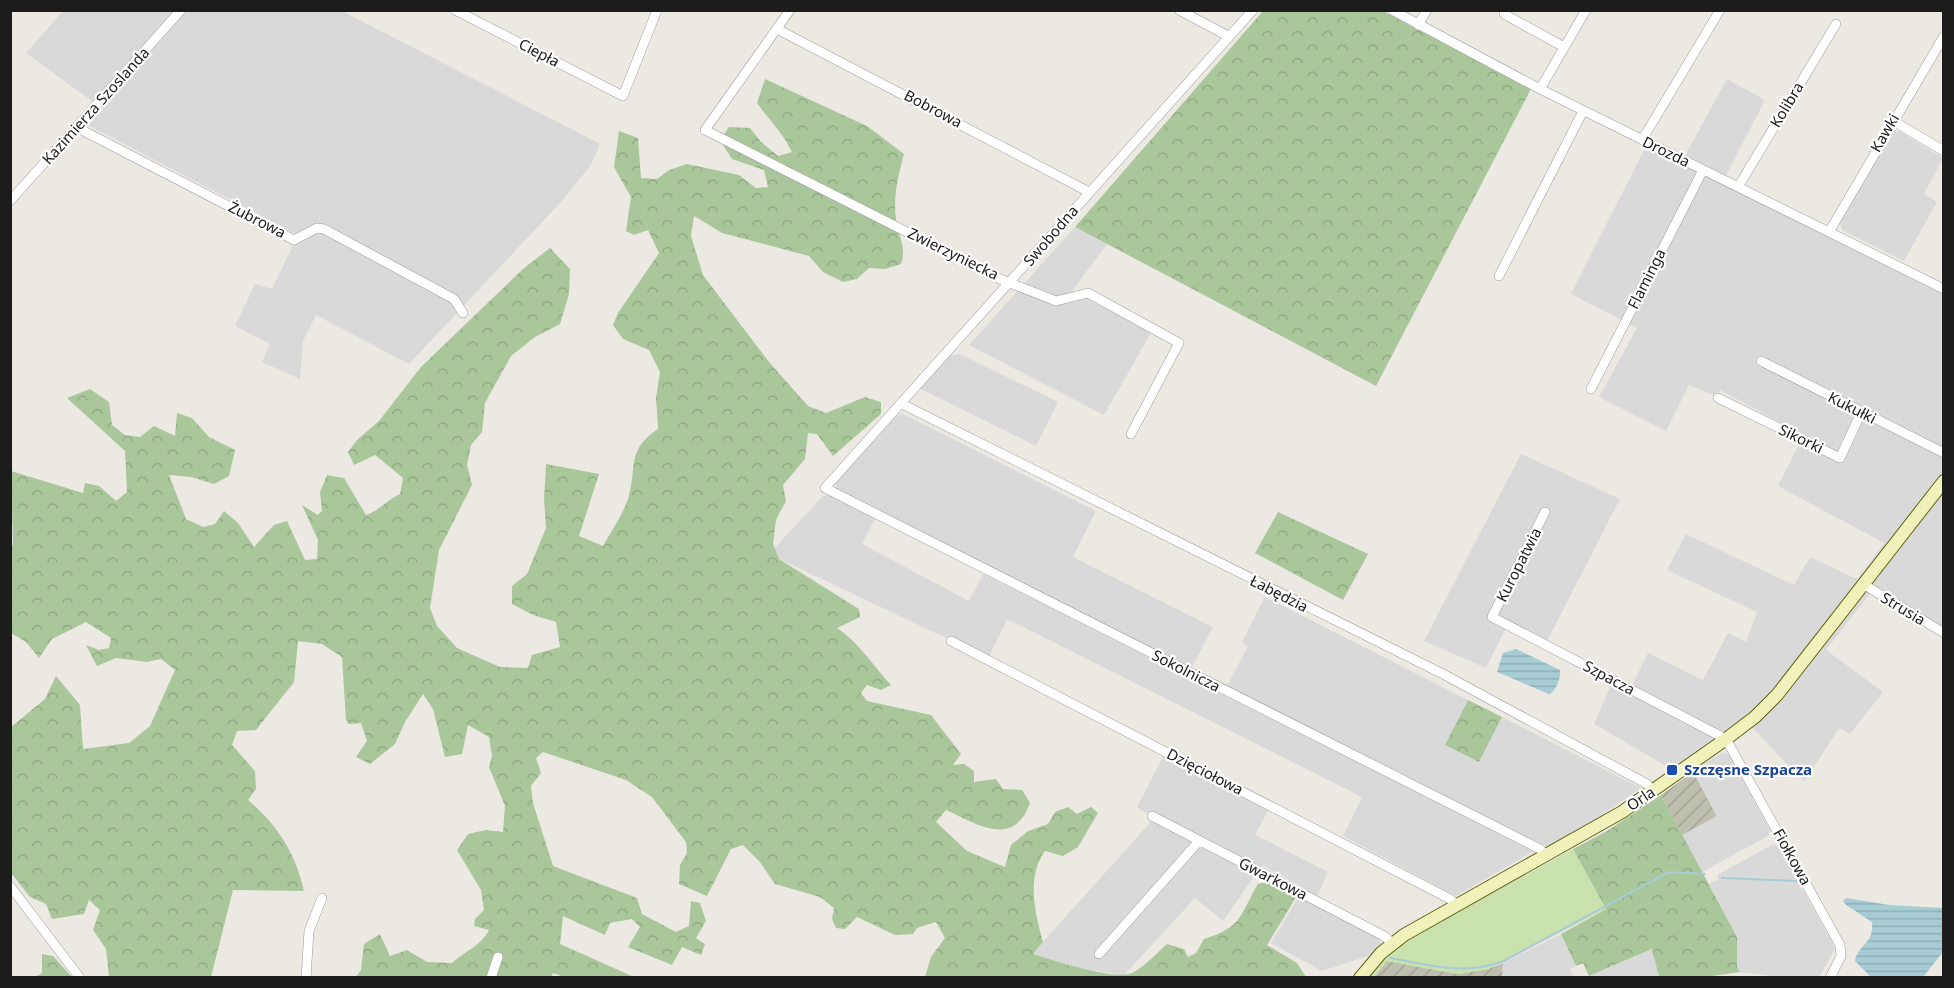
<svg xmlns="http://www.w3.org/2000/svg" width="1954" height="988" viewBox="0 0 1954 988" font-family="'Noto Sans',sans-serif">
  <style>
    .residential { fill: #dad9d9 }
    .construction { fill: url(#construction-furrows) }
    .grass { fill: #c8e1ad }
    .forest { fill: url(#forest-crowns) }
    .water { fill: url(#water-rules) }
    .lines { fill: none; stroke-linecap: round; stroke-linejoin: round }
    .stream { stroke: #a7ccd5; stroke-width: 2 }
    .street-casing { stroke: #9d9d9d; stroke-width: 10 }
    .secondary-casing { stroke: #5f6510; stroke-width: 14 }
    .street { stroke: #fff; stroke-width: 9 }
    .secondary { stroke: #f1f1bb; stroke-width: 12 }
    .transit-dot { fill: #1a4fb4; stroke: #fff; stroke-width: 2 }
    .labels { text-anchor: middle; stroke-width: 4.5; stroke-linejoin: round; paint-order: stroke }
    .street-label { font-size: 15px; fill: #1c1c1c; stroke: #fff }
    .transit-label { font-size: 15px; font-weight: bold; fill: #164399; stroke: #fff; text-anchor: start }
  </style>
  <defs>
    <pattern id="construction-furrows" width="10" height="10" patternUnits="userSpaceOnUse" patternTransform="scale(1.5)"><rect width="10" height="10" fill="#bfbfaf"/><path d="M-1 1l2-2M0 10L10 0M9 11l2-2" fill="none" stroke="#a4a496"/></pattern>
    <pattern id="forest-crowns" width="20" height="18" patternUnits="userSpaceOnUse" patternTransform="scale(1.5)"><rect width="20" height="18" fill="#aac79b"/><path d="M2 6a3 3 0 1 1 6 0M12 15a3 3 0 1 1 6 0" fill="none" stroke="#92aa85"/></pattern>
    <pattern id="water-rules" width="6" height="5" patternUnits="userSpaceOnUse" patternTransform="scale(1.5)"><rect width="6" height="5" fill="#a7ccd5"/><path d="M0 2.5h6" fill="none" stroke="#8fafb6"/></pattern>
  </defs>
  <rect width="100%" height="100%" fill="#ece8e2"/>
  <!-- residential -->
  <path class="residential" d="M63,11H342L600,144L591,165L561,202L409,364L316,315L303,341L300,379L262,362L270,344L235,326L255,284L272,289L298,235L86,124L103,109L26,53Z
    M1727,79L1765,100L1723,181L1943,292V627L1876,586L1826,650L1883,692L1850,734L1839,728L1804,782L1746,721L1673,770L1594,724L1612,683L1629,691L1648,653L1703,680L1728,633L1746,642L1757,612L1667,570L1686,534L1794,585L1810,557L1857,579L1884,543L1778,486L1804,435L1720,390L1716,396L1689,385L1666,431L1599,397L1637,328L1571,294L1646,146L1681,163Z
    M1899,131L1943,158L1924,194L1937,202L1904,261L1842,230L1840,222L1891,133Z
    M1075,227L1107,244L1072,291L1151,333L1104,415L969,345Z
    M960,354L1058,402L1036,446L919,388L948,356Z
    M903,414L1096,511L1073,557L1213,627L1191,669L836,489V480L892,418Z
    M1521,454L1620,499L1545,645L1507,626L1486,668L1424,641Z
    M829,495L875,519L862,544L969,601L983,574L1534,851L1456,896L1343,836L1362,797L1023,627L1007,620L988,658L769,554L823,496Z
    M1265,597L1468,700L1446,745L1479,761L1502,717L1641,788L1594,820L1547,846L1226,688L1248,646L1242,642Z
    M1721,753L1729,754L1770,831L1768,836L1702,872L1682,835L1717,815L1693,772Z
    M1163,757L1268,810L1255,835L1328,872L1314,903L1379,936L1381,944L1371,955L1322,971L1271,943L1304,888L1262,865L1223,921L1195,898L1124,975L1077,968L1032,954L1149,824L1152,817L1137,807Z
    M1772,845H1778L1835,948L1819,978H1785L1740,972L1737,967V937L1709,884L1719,879L1717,875Z
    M1561,934L1576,966L1570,969L1574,977L1502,978L1503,963Z
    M1653,949L1659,977L1590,978L1589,976Z"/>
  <!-- construction -->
  <path class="construction" d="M1693,772L1717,816L1682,835L1661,795Z
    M1387,961L1458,974L1488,969L1503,963L1502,977L1373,978Z"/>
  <!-- grass -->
  <path class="grass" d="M1573,849L1606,909L1488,969L1458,974L1387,961L1373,977L1366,978L1395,949L1410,939Z"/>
  <!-- forest -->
  <path class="forest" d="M1263,11H1383L1531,89L1376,386L1075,227Z
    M765,79L867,126L904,154C898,176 893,196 896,219C898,236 907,247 901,264L885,269L869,268L857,279L843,282L823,272L809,256L722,233L694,216L691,236L703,275L769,362L808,406L826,413L865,397L881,402V414L833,456L817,434L808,433L805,459L783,485L786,501L776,520L773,544L779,559L859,609L860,617L837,628C859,642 873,666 891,685L881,690L867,685L861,693L867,701L931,715L961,754L953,765L964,764L974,771V782L996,779L1003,789L1022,790L1030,803C1013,849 977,824 946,810L936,822L967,851L1005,867L1011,845L1028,831L1048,824L1055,812L1068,807L1077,814L1091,807L1098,813L1078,847L1063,856L1045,851C1026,877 1035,913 1043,942L1033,954C1053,960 1116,982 1134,972C1146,965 1157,953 1167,944L1184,949L1188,957L1196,953L1204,939C1243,927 1239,916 1258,884L1273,880L1298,894L1267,945L1297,963L1306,977H925L931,957L945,938L936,922L917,928L913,934L895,935L857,917L845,929L836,928L832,919L834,908L820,897L775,884L760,862L743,845L731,849L707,896L679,884L680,865L687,853L686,842L652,797L626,780L543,752L536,758L541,773L531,786L533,803L553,866L637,898L642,914L676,932L689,926L691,901L700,903L706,921L696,938L705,944L701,955L682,947L672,965L628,947L640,927L632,919L610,923L605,935L563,916L560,944L634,977H564L553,973L551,978L356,977L361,970L364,944L380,934L390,956L407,950L427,962L452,963C465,951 481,946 489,930L474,926L475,919L484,910L481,890L457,850L468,834L486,830L503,832L505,806L489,767L492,756L489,737L468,725L462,754L445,757L433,709L423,694L405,722L395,744L370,764L356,757L367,741L361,723L349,724L346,720L342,657L322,644L298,641L294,682L256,730L237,731L232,745L255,771L256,789L248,800C277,824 296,854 304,891L233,890L211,977H109L106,949L93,930L100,910L89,900L84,914L52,919L46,904L30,897L11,873V727L45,699L56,676L80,705L83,749L129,743L150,726L175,670L161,659L147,662L116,658L97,666L86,645L99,650L109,648L111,638L86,622L52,639L39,658L26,642L11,633L10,546L13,545L11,471L83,493L85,483L99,486L116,501L127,492L125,451L67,398L90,389L109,402L112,425L125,435L140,437L154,426L175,436L177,413L192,418L209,437L235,450L229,476L214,484L191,477L169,475L186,519L203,527L215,524L224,511L238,523L254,547L274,525L287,521L305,560L317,559L318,540L302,505L318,515L322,511L320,492L327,475L344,478L366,515C379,511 387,500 400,494L403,478L375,455L354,465L348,452L357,440L379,421L421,367L523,269L550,248L570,269L569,294L560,324L535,337L511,356L485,403L482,432L471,445L467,465L472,485L439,550L430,608L437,626L457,648L500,667L528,668L532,655L560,647L556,622L533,615L512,604V586L527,574L546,528L544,499L546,464L599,474L579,536L603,546C611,531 625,512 629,495C637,464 627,450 658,429L656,398L660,372L649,350L623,339L613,325L618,313L659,253L648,230L634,235L626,231L631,197L614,167L619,131L638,138L641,178L657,179L669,170L687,164L739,175L756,188L768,187L764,170L732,159L720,140L729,127L750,128L761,142L778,156L792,152C782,131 770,121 757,103Z
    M1278,512L1368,554L1343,600L1255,553Z
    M1468,700L1502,717L1479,762L1445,745Z
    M1661,795L1737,937V967L1740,972L1705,977H1659L1652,949L1589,976L1583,963L1576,966L1561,934L1606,909L1573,849L1607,831Z
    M42,954L53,956L72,977H35L42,973Z"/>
  <!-- water -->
  <path class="water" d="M1516,649L1560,670C1561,678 1556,691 1549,694L1497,672L1503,653Z
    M1846,898L1889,905L1943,908V952L1923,977H1871L1855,961C1858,944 1874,945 1872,922L1846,905L1843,901Z"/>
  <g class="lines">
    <!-- stream -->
    <path class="stream" d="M1722,878L1797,881
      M1390,958C1431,965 1463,976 1504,961L1669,872L1705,874"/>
    <!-- street casing -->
    <g class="street-casing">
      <path id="street" d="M455,10L623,96L657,10
        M790,10L705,130L1000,279L1056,301L1088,293L1179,343L1131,434
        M1179,10L1228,36
        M1253,10L825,488L1540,849L1546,856
        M1392,10L1540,89L1944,289
        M1504,14L1564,47
        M1418,25L1427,10
        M777,29L1089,192
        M1540,89L1586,10
        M1893,121L1944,151
        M76,127L294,240L317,228L324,229L454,299L463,313
        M1642,140L1720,10
        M1738,187L1836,24
        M10,201L181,10
        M1829,232L1944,36
        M1499,276L1583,111
        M1761,361L1944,453
        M1591,389L1703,170
        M1718,398L1840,458L1861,413
        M902,404L1443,674L1647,784L1652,791
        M1545,512L1492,617L1726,739L1840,945L1841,956L1830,978
        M1863,584L1944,633
        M951,641L1450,899L1456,905
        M1152,816L1384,936L1392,943
        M10,886L80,978
        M1099,954L1199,841
        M306,978L309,931L322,898
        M491,978L498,957"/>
    </g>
    <!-- secondary casing -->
    <g class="secondary-casing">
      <path id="secondary" d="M1360,978L1381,953L1404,935L1622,812L1726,739L1755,717L1777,695L1944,481"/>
    </g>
    <!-- street -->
    <use href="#street" class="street"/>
    <!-- secondary -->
    <use href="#secondary" class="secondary"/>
  </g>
  <!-- markers -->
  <rect class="transit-dot" x="1666" y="764" width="12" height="12" rx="3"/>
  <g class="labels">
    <!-- street labels -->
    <g class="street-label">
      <text transform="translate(539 53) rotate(27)" y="5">Ciepła</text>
      <text transform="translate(1787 105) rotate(-59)" y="5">Kolibra</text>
      <text transform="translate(96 106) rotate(-48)" y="5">Kazimierza Szoslanda</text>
      <text transform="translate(933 109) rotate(28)" y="5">Bobrowa</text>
      <text transform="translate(1885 133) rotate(-60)" y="5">Kawki</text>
      <text transform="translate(1666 152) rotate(26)" y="5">Drozda</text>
      <text transform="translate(257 220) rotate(27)" y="5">Żubrowa</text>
      <text transform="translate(1051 236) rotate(-49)" y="5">Swobodna</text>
      <text transform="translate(953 254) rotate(26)" y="5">Zwierzyniecka</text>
      <text transform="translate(1647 279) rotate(-63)" y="5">Flaminga</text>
      <text transform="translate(1852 408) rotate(27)" y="5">Kukułki</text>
      <text transform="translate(1801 439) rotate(26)" y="5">Sikorki</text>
      <text transform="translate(1519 565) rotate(-63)" y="5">Kuropatwia</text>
      <text transform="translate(1279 594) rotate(27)" y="5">Łabędzia</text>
      <text transform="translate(1903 609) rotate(31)" y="5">Strusia</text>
      <text transform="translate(1186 671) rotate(27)" y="5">Sokolnicza</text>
      <text transform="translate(1609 678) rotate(28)" y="5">Szpacza</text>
      <text transform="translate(1205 772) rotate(27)" y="5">Dzięciołowa</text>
      <text transform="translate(1641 799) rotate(-34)" y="5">Orla</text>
      <text transform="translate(1792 857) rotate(61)" y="5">Fiołkowa</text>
      <text transform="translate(1273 879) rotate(27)" y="5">Gwarkowa</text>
    </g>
    <!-- transit labels -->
    <g class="transit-label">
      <text x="1684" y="775">Szczęsne Szpacza</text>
    </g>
  </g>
  <!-- border -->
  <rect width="1954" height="988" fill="none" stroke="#1c1c1c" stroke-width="24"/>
</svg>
